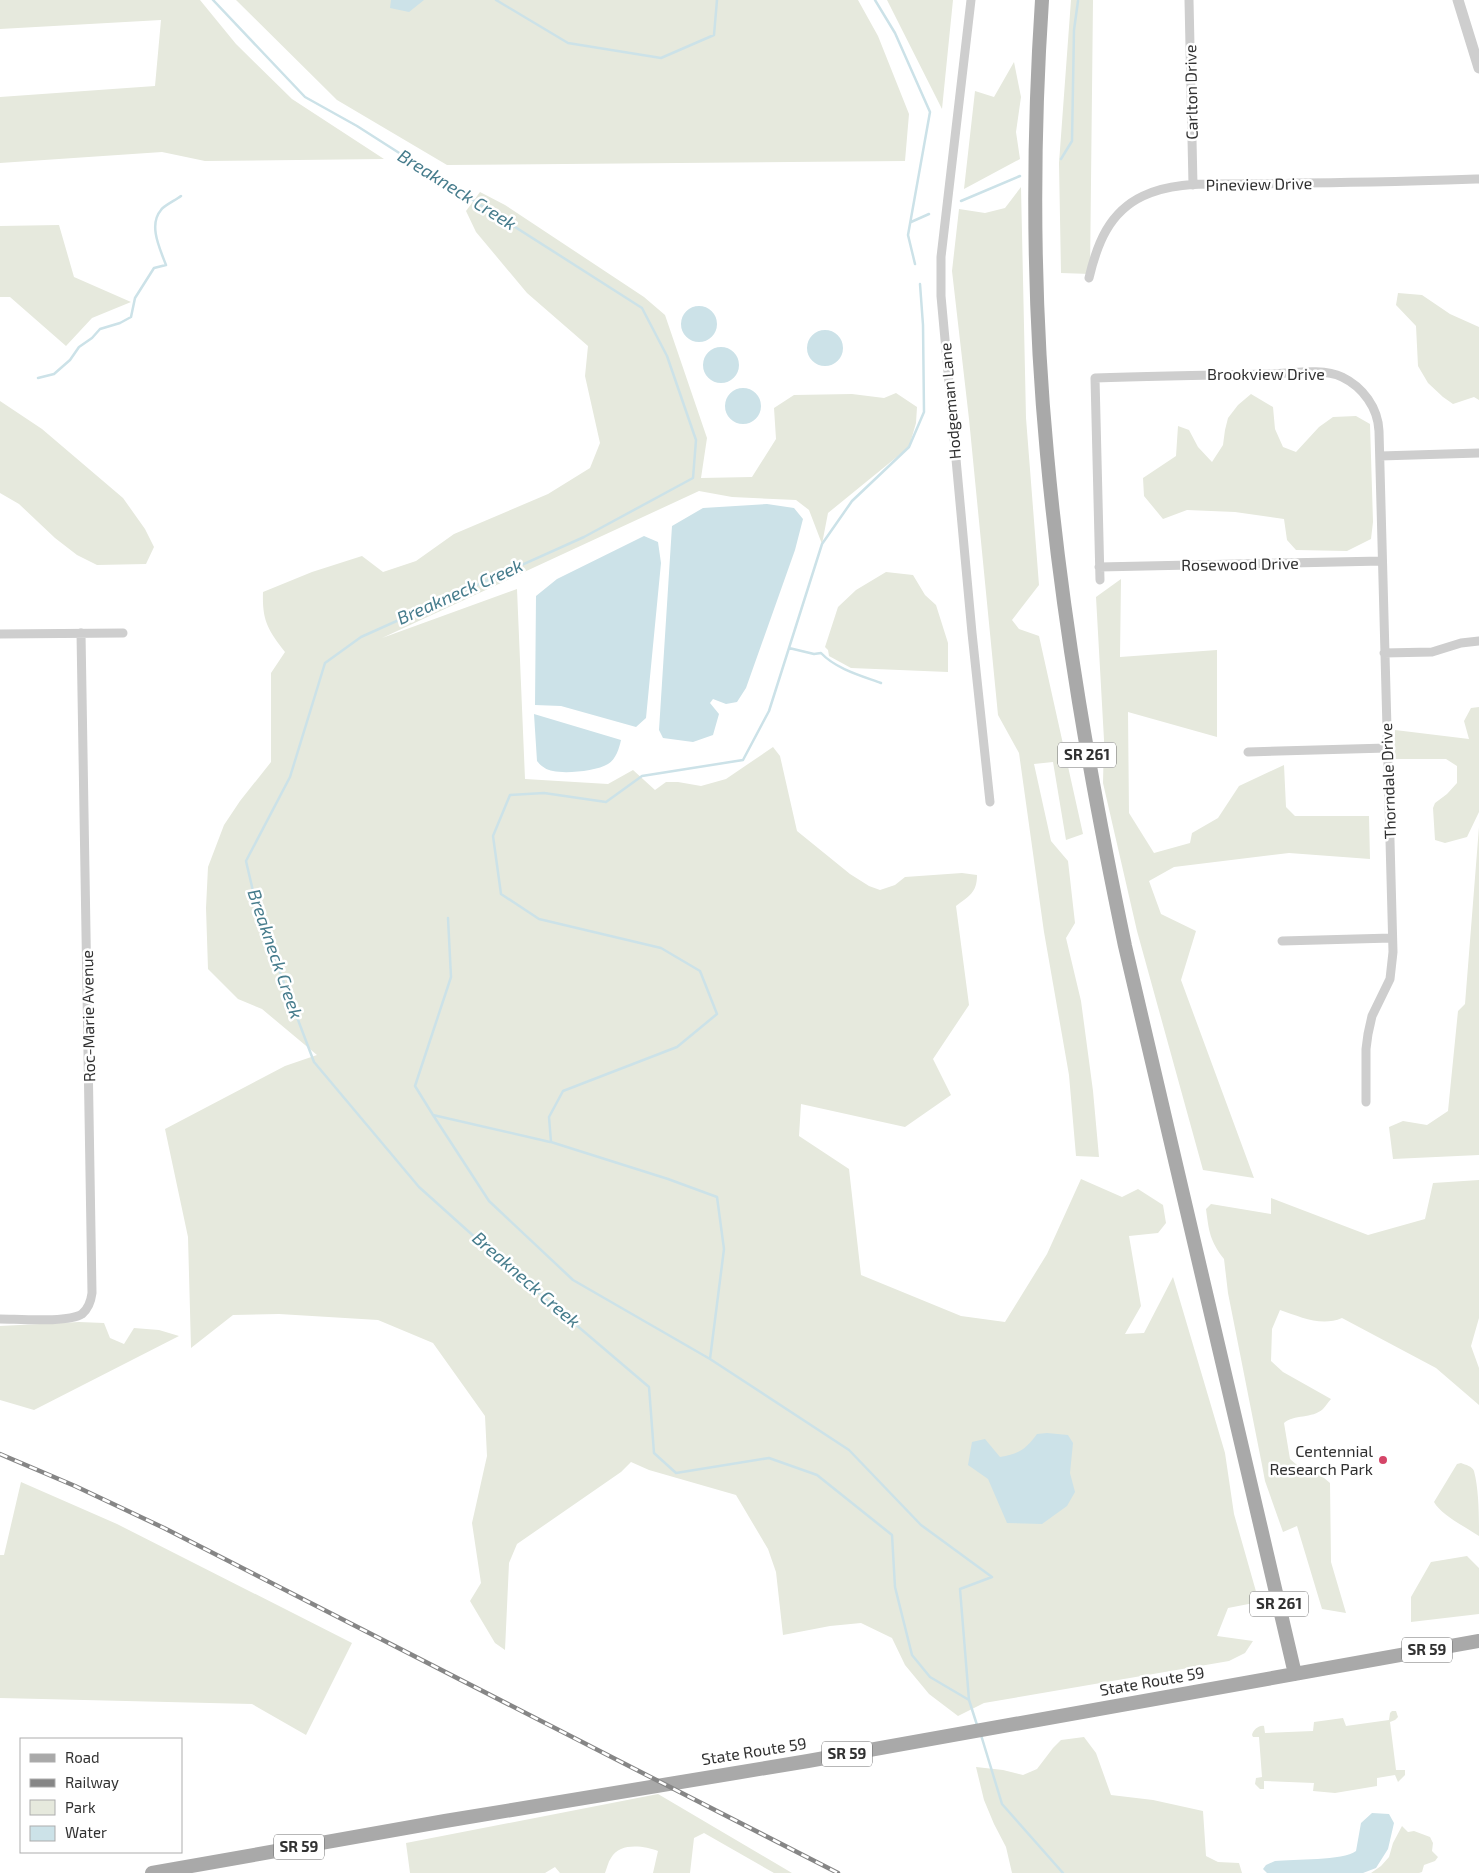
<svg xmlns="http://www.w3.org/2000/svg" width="1479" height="1873" viewBox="0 0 1479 1873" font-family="'Exo 2',sans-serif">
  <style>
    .green { fill: #e6e9dd }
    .water { fill: #cce2e8 }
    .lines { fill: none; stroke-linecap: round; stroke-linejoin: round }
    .stream { stroke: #cce2e8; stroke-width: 2.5 }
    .minor { stroke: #cecece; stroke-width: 9 }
    .tertiary { stroke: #cecece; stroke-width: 11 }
    .primary { stroke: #a9a9a9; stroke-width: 14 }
    .rail-casing { stroke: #868686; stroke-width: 4.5 }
    .rail { stroke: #fff; stroke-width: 2.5; stroke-dasharray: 8; stroke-linecap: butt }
    .poi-dot { fill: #d54568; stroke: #fff; stroke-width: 2 }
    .labels { text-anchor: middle; stroke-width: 5; stroke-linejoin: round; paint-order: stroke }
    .shield { fill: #fff; stroke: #6f6f6f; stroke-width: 1 }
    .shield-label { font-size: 15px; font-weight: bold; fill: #313131 }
    .street-label { font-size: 16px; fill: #313131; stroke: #fff }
    .poi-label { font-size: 16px; fill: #313131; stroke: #fff; text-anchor: end }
    .water-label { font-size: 18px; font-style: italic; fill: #467c8c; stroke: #fff }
  </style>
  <rect width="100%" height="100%" fill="#fff"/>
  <!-- green -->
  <path class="green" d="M0,0H200L236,44L292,99L384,159L205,161L162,152L0,163V97L155,86L161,20L0,29Z
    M236,0H858L878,36L909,114L905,161L447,165L337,100Z
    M887,0H953L942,109Z
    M1071,0H1093L1090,274L1061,273L1059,163Z
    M1014,62L1021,97L1016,132L1020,159L964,189L975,91L994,97Z
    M1021,187L1026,418L1039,585L1012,620L1019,629L1039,636L1083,834L1066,840L1053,762L1034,764L1051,841L1068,861L1075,923L1066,938L1081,1001L1093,1091L1099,1157L1076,1156L1069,1075L1044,932L1019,753L998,715L969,419L952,271L959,209L985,213L1005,208Z
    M480,192L505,205L644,297L665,315L707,438L701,478L752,477L776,439L774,408L794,395L852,394L884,398L896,393L917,407L916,423L909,447L828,513L822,544L809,510L796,500L732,497L699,491L382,638L517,589L525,779L608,784L633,770L655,790L666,782H678L701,786L726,779L773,747L780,756L797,831L850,874L869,886L880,890L895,885L905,877L962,873L977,875C977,893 969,896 956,906L969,1005L933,1059L951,1095L905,1127L801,1104L799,1136L849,1169L861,1275L961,1316L1005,1322L1047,1254L1081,1179L1122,1197L1138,1189L1163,1205L1166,1223L1158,1233L1129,1236L1141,1306L1125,1334L1144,1333L1173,1277L1225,1453L1234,1514L1259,1602L1228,1608L1217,1636L1253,1641L1245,1653L1229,1661L984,1703L958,1716L929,1694L905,1665L892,1638L861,1623L830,1626L783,1635L776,1572L768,1549L736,1495L649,1470L631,1462L621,1472L517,1544L509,1563L505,1650L495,1643L470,1601L481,1583L472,1523L487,1456L485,1416L433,1343L378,1320L279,1314L233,1315L191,1348L188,1237L165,1129L285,1066L317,1055L262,1009L238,999L208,969L206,908L208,867L224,825L240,801L271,762V673L285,652C268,630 262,621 263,592L312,572L362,556L383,572L416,561L454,534L548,494L590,468L600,443L585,376L588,346L527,293L476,232L466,211Z
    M59,225L74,277L131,302L92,318L66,346L10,297H0V226Z
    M1398,293L1422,295L1450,314L1479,327V400L1474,397L1453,404L1443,397L1428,383L1418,366L1416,326L1396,305Z
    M1251,394L1273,407L1275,429L1283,447L1296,452L1319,427L1333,417L1356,416L1370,424L1373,522L1371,539L1347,551L1296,550L1287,540L1284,519L1235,512L1187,510L1163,519L1144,496L1143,478L1176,456L1178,426L1189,430L1198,447L1212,462L1223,445L1225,430L1228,418L1238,405Z
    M0,401L42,429L123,498L145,529L154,547L146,564L97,565L77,555L55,538L19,504L0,493Z
    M886,572L913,575L925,595L936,605L948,643V672L851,668L829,656L828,650L825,647L838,607L856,590Z
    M1121,579L1120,657L1217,650V737L1128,712L1129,813L1154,853L1190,843L1192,833L1218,818L1239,786L1284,765L1286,807L1295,816H1369L1370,859L1289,853L1174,867L1149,881L1161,914L1196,931L1181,980L1254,1178L1203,1170L1137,931L1103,783L1104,740L1096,597Z
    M1479,707V812L1467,837L1445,843L1435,840L1433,808L1435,803L1447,794L1457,783V766L1446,759H1394L1395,730L1469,739L1464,721L1471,708Z
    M1479,827V1155L1393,1159L1389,1127L1403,1121L1427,1125L1448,1111L1458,1011L1465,1004Z
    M1479,1180V1318L1471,1346L1479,1368V1405L1436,1368L1342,1318C1321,1327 1301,1317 1280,1310L1272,1329L1271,1361L1283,1372L1331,1399C1328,1402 1326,1406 1323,1409C1312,1419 1294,1414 1284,1423L1290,1459L1297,1465L1302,1474L1317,1472L1330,1483L1331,1562L1346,1613L1322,1609L1297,1526L1283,1532L1265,1481L1262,1465L1228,1293L1224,1259C1210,1241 1209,1232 1206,1209L1211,1204L1271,1214V1198L1368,1235L1425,1219L1433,1183Z
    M79,1322L104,1323L110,1338L124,1344L134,1328L159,1330L179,1336L34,1410L0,1400V1326Z
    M1461,1463C1466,1465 1472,1466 1474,1471C1479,1490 1479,1516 1479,1536C1467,1528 1441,1515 1434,1502L1457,1464Z
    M21,1482L117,1524L352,1643L306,1735L252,1704L0,1698V1555H4Z
    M1467,1556L1479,1568V1614L1411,1622V1597L1431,1562Z
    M1392,1711H1396L1398,1717L1395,1720L1390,1722L1396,1770H1405V1775L1398,1782L1395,1775L1377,1778V1786L1335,1793L1313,1791L1314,1783L1264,1781V1789H1260L1255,1784L1256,1778L1262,1777L1259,1737H1253L1252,1735C1253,1730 1259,1725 1264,1726L1265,1733L1313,1731L1314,1722L1343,1718L1346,1726L1389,1720L1390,1713Z
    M1084,1737L1096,1753L1111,1795L1153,1800L1203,1811L1206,1856L1218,1862L1239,1863L1242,1873H1012L1006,1847L994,1824L984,1800L976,1767L1003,1770L1023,1775L1037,1769L1053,1748L1061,1740Z
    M658,1794L792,1873H774L704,1833L694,1838L690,1873H653L658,1851C644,1846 620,1842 611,1858C608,1862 607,1868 605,1873H560L555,1867L545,1873H410L406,1843Z
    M1402,1826L1408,1832L1414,1831L1430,1837L1433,1843L1432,1851L1438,1857L1435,1861L1424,1865L1422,1872L1419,1873H1371L1381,1866L1389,1857L1393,1843Z"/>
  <!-- water -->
  <path class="water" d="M391,0H424L409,12L390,8Z
    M681 324a18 18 0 1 1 36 0a18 18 0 1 1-36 0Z
    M807 348a18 18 0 1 1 36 0a18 18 0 1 1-36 0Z
    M703 365a18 18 0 1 1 36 0a18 18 0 1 1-36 0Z
    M725 406a18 18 0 1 1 36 0a18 18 0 1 1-36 0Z
    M767,504L794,508L803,519L795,550L746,688L737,702L726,704L713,699L710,703L719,714L713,735L693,742L663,738L659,730L672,526L703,508Z
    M644,536L658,542L661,563L646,718L636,727L561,706L535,705L536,596L557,579Z
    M534,714L621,740C619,749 616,759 608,764C597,771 566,774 553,771C546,770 541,766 537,761Z
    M1047,1433L1068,1435L1073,1443L1070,1473L1075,1492L1067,1506L1042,1524L1007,1523L988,1479L968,1465L972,1442L985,1439L1000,1457C1020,1453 1025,1450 1037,1434Z
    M1372,1813L1389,1814L1394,1823L1388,1849L1376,1868L1363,1873H1267L1263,1869L1266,1865L1275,1861C1294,1859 1343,1861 1356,1851L1361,1823Z"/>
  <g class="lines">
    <!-- stream -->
    <path class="stream" d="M213,0L305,97L357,126L642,308L667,356L696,440L693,478L584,537L361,637L325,663L290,777L246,861L259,917L314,1062L419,1187L507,1266L649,1387L654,1453L676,1473L769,1458L817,1475L892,1535L895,1587L912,1655L930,1677L969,1700
      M496,0L568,43L661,58L714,35L717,0
      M875,0L895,33L930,112L908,235L915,264
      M1061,159L1072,141L1074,30L1078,1
      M961,201L1020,176
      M911,222L929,214
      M920,284L923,325L924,412L909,447L852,501L822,544L769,711L743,760L642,776L606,802L544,793L510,795L493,836L501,894L539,919L661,948L700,971L717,1014L677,1047L563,1091L549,1117L551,1142L668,1179L717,1197L724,1249L710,1359L849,1450L921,1525L992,1577L960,1589L969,1700L977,1725
      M38,378L54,374L70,360L79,347L92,338L100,329L120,323L131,317L135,298L154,268L166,265C160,249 148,225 161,210C163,206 176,200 181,196
      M789,648L814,654L821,653C836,669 862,676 881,683
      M448,918L451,977L415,1086L433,1115L550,1142
      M433,1115L489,1201L573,1280L710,1359
      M981,1735L1002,1804L1063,1873"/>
    <!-- minor -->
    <path class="minor" d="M971,0L941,257V296L972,633L990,802
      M1189,0L1193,185
      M1089,278C1097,244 1109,212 1143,196C1170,183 1200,184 1229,184C1251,184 1274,184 1297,183C1358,183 1418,181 1479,179
      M1380,456L1479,453
      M1099,567L1382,561
      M1100,580L1095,378C1155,376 1215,375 1274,374C1294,373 1324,368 1342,377C1363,387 1378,408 1379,431L1393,952L1390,979L1372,1016L1368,1034L1366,1049V1102
      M0,634L123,633
      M1384,653L1432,652L1461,643L1479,641
      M1248,752L1387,748
      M1282,941L1392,938
      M0,1319C18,1319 68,1323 82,1314C88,1309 91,1301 92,1293L81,633"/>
    <!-- tertiary -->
    <path class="tertiary" d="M1458,0L1479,68"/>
    <!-- primary -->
    <path class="primary" d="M1042,0C1032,149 1033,305 1047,454C1062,620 1091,783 1125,946L1295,1674
      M152,1873L445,1821L808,1761L1479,1641"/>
    <!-- rail casing -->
    <g class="rail-casing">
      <path id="rail" d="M0,1454L75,1486L164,1528L838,1873"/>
    </g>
    <!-- rail -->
    <use href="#rail" class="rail"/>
  </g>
  <!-- markers -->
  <circle class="poi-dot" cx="1383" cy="1460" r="5"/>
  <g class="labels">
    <!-- shield labels -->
    <g class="shield">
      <rect x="1058" y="742.5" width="58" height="25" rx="4"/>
      <rect x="1250" y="1591.5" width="58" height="25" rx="4"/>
      <rect x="1402" y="1637.5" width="50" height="25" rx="4"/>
      <rect x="822" y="1741.5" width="50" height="25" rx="4"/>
      <rect x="274" y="1834.5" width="50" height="25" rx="4"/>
    </g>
    <g class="shield-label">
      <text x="1087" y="760">SR 261</text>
      <text x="1279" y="1609">SR 261</text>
      <text x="1427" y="1655">SR 59</text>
      <text x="847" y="1759">SR 59</text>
      <text x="299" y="1852">SR 59</text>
    </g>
    <!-- street labels -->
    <g class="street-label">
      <text transform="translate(1191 92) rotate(-91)" y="6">Carlton Drive</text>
      <text transform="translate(1259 184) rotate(-1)" y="6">Pineview Drive</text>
      <text x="1266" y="380">Brookview Drive</text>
      <text transform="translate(950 401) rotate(-95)" y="6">Hodgeman Lane</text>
      <text transform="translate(1240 564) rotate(-1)" y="6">Rosewood Drive</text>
      <text transform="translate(1388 781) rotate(-92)" y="6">Thorndale Drive</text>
      <text transform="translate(88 1016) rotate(-91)" y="6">Roc-Marie Avenue</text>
      <text transform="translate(1152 1681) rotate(-10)" y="6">State Route 59</text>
      <text transform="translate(754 1751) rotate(-9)" y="6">State Route 59</text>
    </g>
    <!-- poi labels -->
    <g class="poi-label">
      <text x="1373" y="1457">Centennial<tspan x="1373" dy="18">Research Park</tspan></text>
    </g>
    <!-- water labels -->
    <g class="water-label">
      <text transform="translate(457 190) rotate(32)" y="6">Breakneck Creek</text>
      <text transform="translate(460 592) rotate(-24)" y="6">Breakneck Creek</text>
      <text transform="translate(275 954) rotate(71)" y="6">Breakneck Creek</text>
      <text transform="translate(526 1280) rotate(41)" y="6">Breakneck Creek</text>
    </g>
  </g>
  <!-- legend -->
  <rect x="20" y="1738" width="162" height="115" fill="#ffffff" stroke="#adadad"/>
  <rect x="30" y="1754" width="25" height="8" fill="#a9a9a9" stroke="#adadad"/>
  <text x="65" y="1763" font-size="15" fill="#313131">Road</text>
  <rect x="30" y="1779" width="25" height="8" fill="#868686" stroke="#adadad"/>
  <text x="65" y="1788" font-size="15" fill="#313131">Railway</text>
  <rect x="30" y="1800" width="25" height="15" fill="#e6e9dd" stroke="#adadad"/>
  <text x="65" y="1813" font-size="15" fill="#313131">Park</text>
  <rect x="30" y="1826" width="25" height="15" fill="#cce2e8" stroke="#adadad"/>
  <text x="65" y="1838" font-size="15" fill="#313131">Water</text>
</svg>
